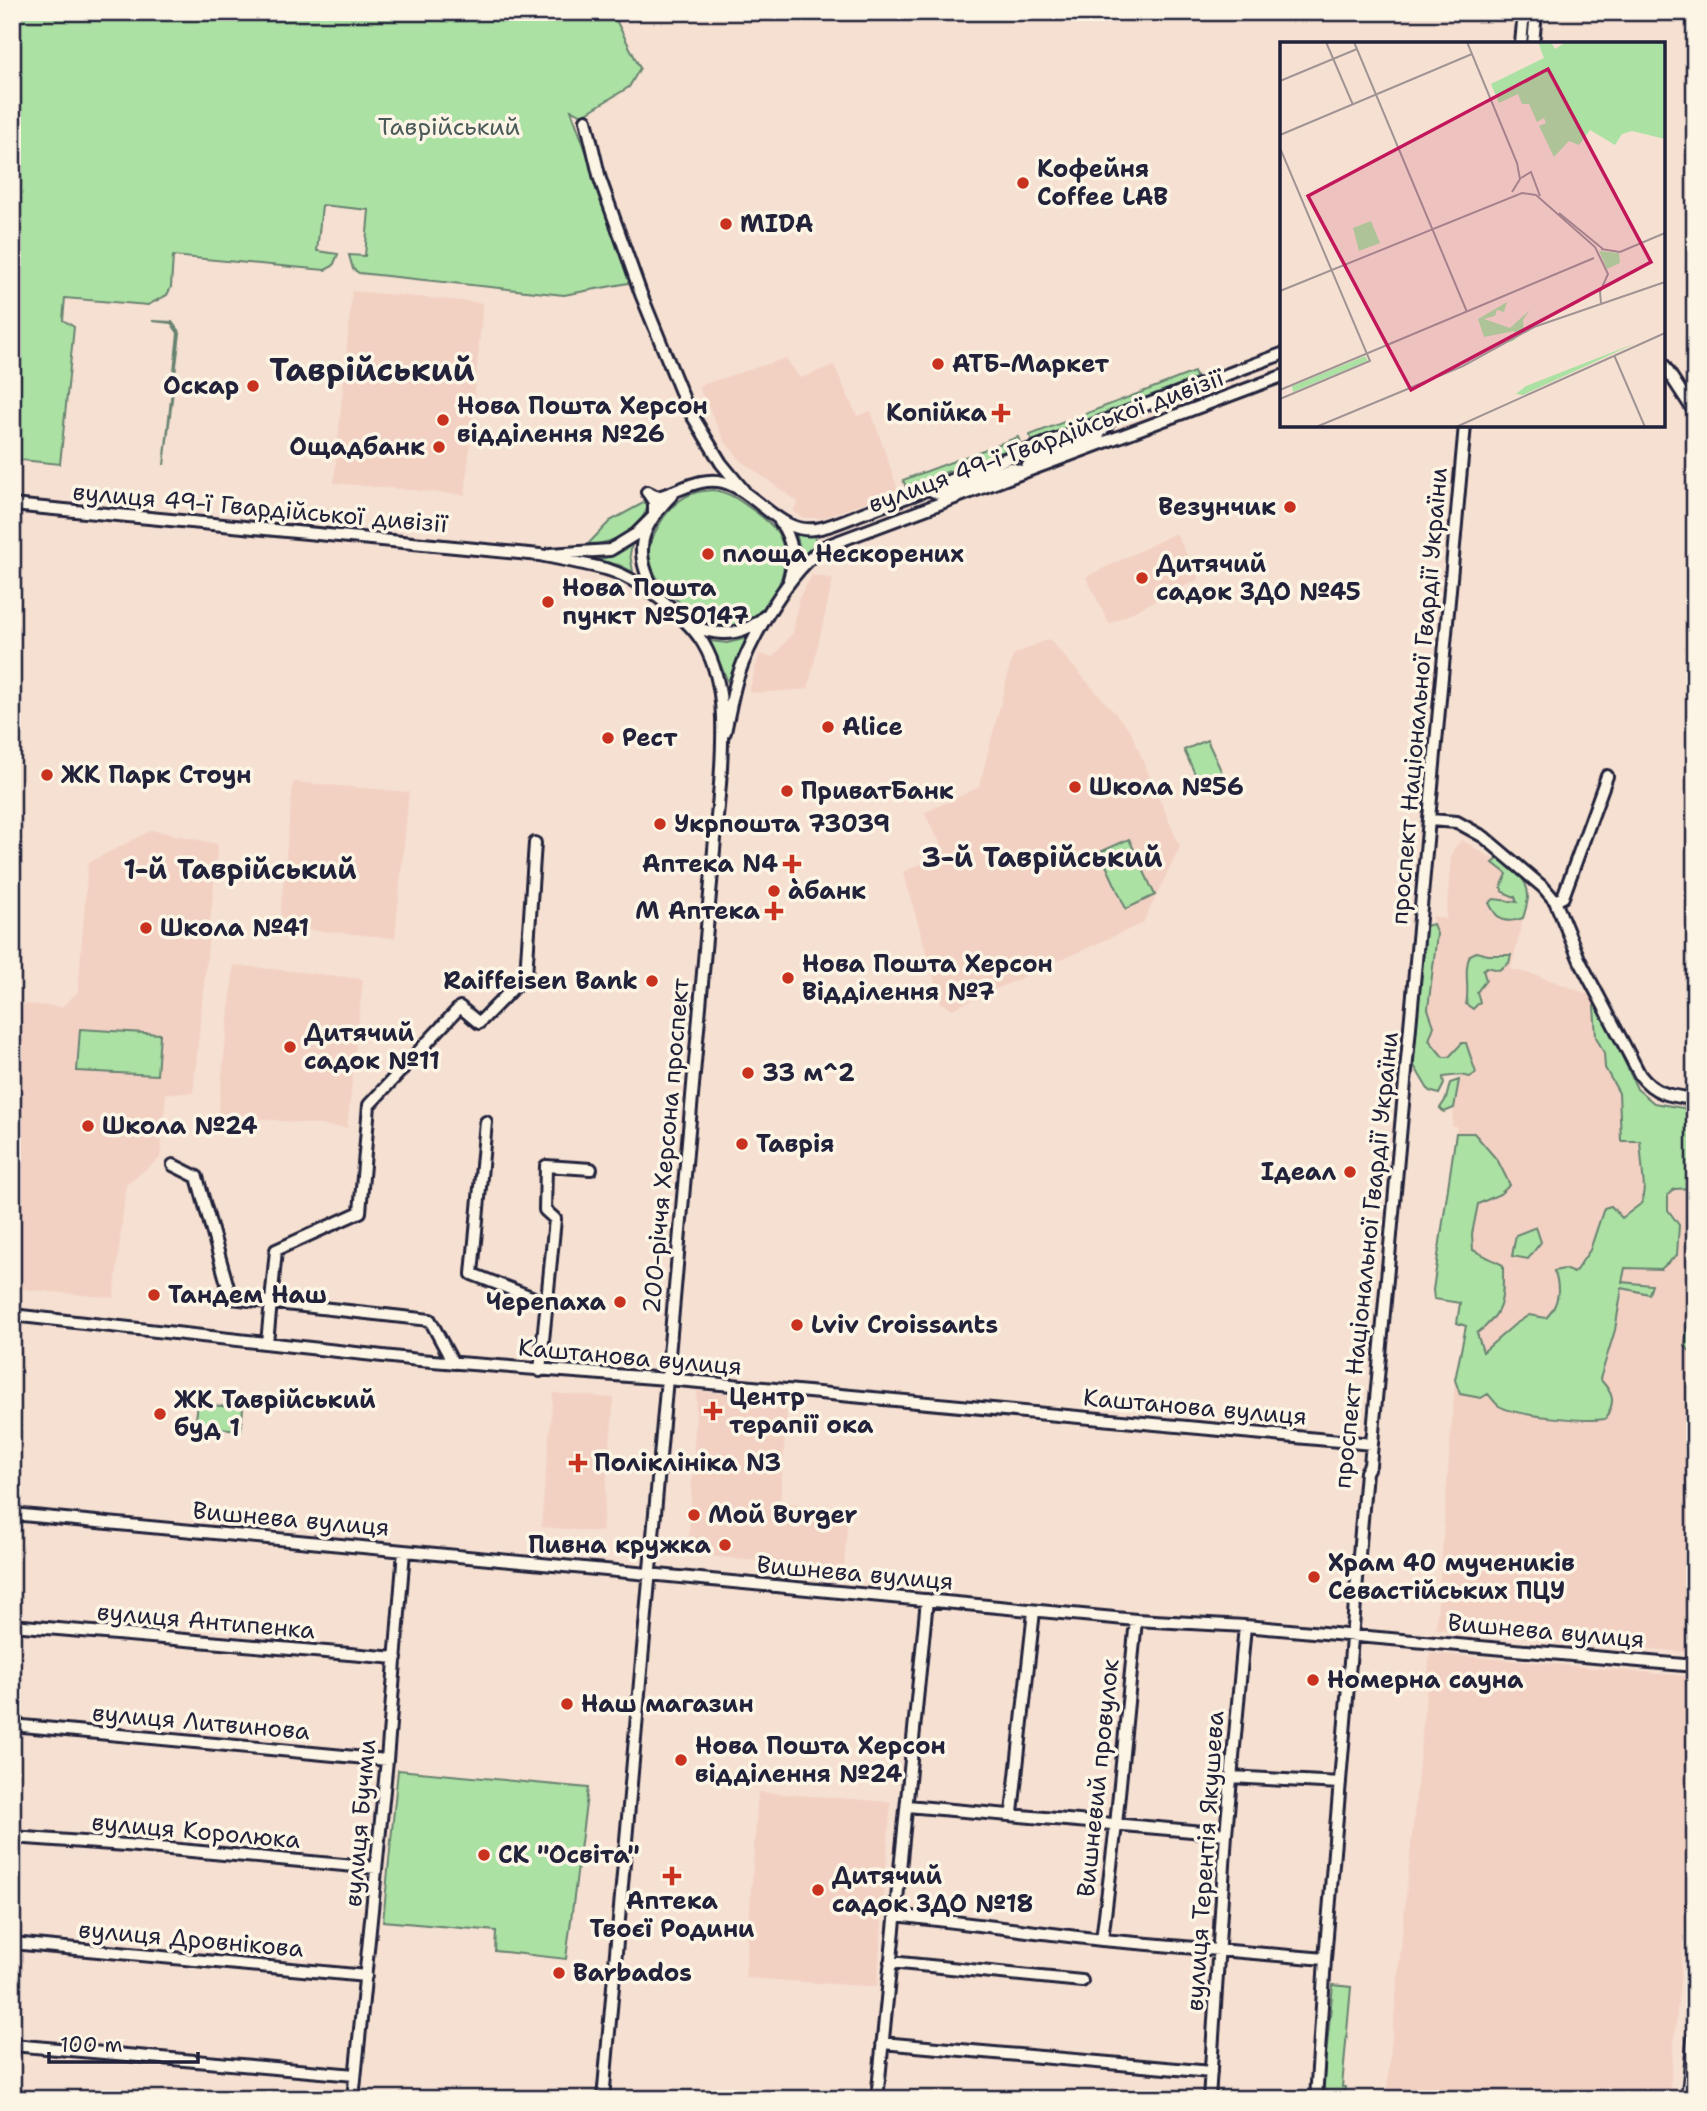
<svg xmlns="http://www.w3.org/2000/svg" width="1707" height="2111" viewBox="0 0 1707 2111" font-family="'Shantell Sans',sans-serif">
  <style>
    .built { fill: #f2d1c3 }
    .green { fill: #ace1a4; stroke: #678270; stroke-width: 2 }
    .lines { fill: none; stroke-linecap: round; stroke-linejoin: round }
    .minor-casing { stroke: #22223b; stroke-width: 16 }
    .major-casing { stroke: #22223b; stroke-width: 19 }
    .minor { stroke: #fcf5e5; stroke-width: 10 }
    .major { stroke: #fcf5e5; stroke-width: 14 }
    .poi-dot { fill: #c8321e; stroke: #fcf5e5; stroke-width: 2.5 }
    .labels { text-anchor: middle; stroke-width: 7; stroke-linejoin: round; paint-order: stroke }
    .park-label { font-size: 24px; fill: #4b5b5a; stroke: #fcf5e5 }
    .poi-label { font-size: 24px; font-weight: bold; fill: #22223b; stroke: #fcf5e5; text-anchor: start }
    .street-label { font-size: 24px; fill: #22223b; stroke: #fcf5e5 }
    .quarter-label { font-size: 28px; font-weight: bold; fill: #22223b; stroke: #fcf5e5 }
    .district-label { font-size: 32px; font-weight: bold; fill: #22223b; stroke: #fcf5e5 }
    .inset-road { fill: none; stroke: #a19495; stroke-width: 2 }
    .view { fill: #c2185b; fill-opacity: 0.15; stroke: #c2185b; stroke-width: 3.5 }
    .inset-edge { fill: none; stroke: #22223b; stroke-width: 3.5 }
  </style>
  <rect width="100%" height="100%" fill="#f6e0d1"/>
  <filter id="ink" filterUnits="userSpaceOnUse"><feTurbulence type="fractalNoise" baseFrequency=".0143" numOctaves="2"/><feDisplacementMap in="SourceGraphic" scale="14" xChannelSelector="R" yChannelSelector="G"/><feConvolveMatrix kernelMatrix="1 2 1 2 8 2 1 2 1" color-interpolation-filters="sRGB"/></filter>
  <g filter="url(#ink)">
    <!-- built -->
    <path class="built" d="M352,291L483,303L465,495L334,483Z
      M786,358L800,378L834,365L857,416L871,411L898,490L822,518H803L793,512L798,502L741,461L724,440L698,386Z
      M1176,533L1199,579L1109,624L1086,577Z
      M812,575L833,579L808,689L760,693L749,692L759,654L773,657L793,633L799,598Z
      M1049,639L1130,730L1180,847L1143,923L952,1009L941,1003L903,872L945,852L924,813L979,787L1013,655Z
      M293,782L409,792L395,938L279,927Z
      M152,830L218,844L193,1093H166L160,1158L126,1185L114,1298L12,1288V1003L62,1007L78,992L88,863Z
      M1462,840L1522,876L1529,895L1511,969L1539,976L1593,996L1632,1084L1644,1188L1695,1183V1653L1436,1629L1455,1380L1478,1266L1438,1260L1457,1127L1452,1126L1454,1108L1463,1058L1420,1056L1433,916L1446,919L1451,857L1454,848Z
      M234,965L363,979L347,1128L218,1114Z
      M697,1391L788,1398L780,1502L848,1510L844,1570L688,1554Z
      M553,1393L614,1398L602,1532L541,1527Z
      M1430,1653L1695,1677V1817L1669,2099H1386Z
      M758,1792L891,1802L877,1987L745,1978Z"/>
    <!-- green -->
    <path class="green" d="M12,12H612L640,68L629,87L583,115L571,110L631,275L628,283L564,295L359,273L353,269L349,255L365,256L369,210L322,205L317,251L338,254L333,266L325,270L173,256L171,287L167,295L148,305L65,298L63,320L74,327L60,464L12,459Z
      M152,321L172,322L180,333L164,465L178,333L171,323Z
      M1194,372L1197,379L1032,442L1030,435Z
      M1018,437L1021,445L906,487L903,480Z
      M713,490C728,492 738,499 750,508C760,515 771,523 778,533C793,560 780,596 757,614C726,638 701,621 677,600C662,587 648,571 649,551C650,539 658,527 664,517C677,499 690,491 713,490Z
      M647,501L649,503C642,528 614,545 588,544L610,521Z
      M796,533L814,536L817,544L802,556Z
      M632,545L630,554L633,572L619,565L597,560L617,554Z
      M748,638L728,682L710,641L727,643Z
      M1207,740L1224,777L1201,787L1184,750Z
      M1129,839L1155,895L1126,909L1100,852Z
      M1498,859C1512,864 1528,879 1528,896C1528,903 1525,911 1523,918C1504,924 1498,921 1489,903L1494,899L1517,902L1515,897L1503,892L1501,887L1507,874L1493,863Z
      M1433,924L1437,934L1428,1009L1434,1026L1429,1040L1443,1057H1449L1462,1043H1466L1476,1073L1470,1077L1460,1075L1443,1077L1444,1084L1439,1094L1429,1091L1413,1064L1426,926Z
      M1476,952L1488,955H1511L1509,963L1499,970L1487,967L1483,970L1486,980L1477,992L1480,1002L1473,1009L1466,1004C1470,987 1463,971 1470,955Z
      M1596,1003L1600,1007L1637,1089L1654,1103L1695,1110V1188L1674,1189L1668,1195V1210L1679,1225L1677,1255L1661,1269L1625,1268L1622,1282L1652,1285L1649,1294L1622,1288L1615,1330L1600,1379C1614,1394 1616,1402 1605,1419C1586,1422 1516,1416 1499,1406C1495,1403 1491,1397 1488,1394L1481,1398L1460,1394L1455,1380L1466,1326L1457,1323L1460,1303L1434,1299L1433,1290L1456,1133H1474L1498,1161L1510,1185L1500,1194L1478,1204L1472,1234L1473,1250L1503,1265C1503,1297 1505,1314 1477,1333L1483,1352L1514,1325L1529,1315L1546,1318C1559,1305 1561,1288 1554,1271L1564,1269L1574,1273L1590,1250L1604,1208L1611,1206L1622,1218L1642,1203L1644,1188L1640,1141H1621L1619,1093L1605,1068L1604,1053L1596,1037L1594,1006Z
      M80,1029L160,1034L157,1075L77,1071Z
      M1459,1080L1454,1108L1444,1112L1440,1108L1446,1099L1450,1083Z
      M1536,1227L1541,1242L1528,1259L1512,1256L1516,1235Z
      M1695,1289V1355L1694,1356L1685,1346L1691,1296Z
      M198,1404L243,1408L241,1430L195,1426Z
      M398,1770L588,1788L566,1959L495,1951L496,1931L383,1921Z
      M1333,1985L1351,1987L1342,2087H1345L1344,2093L1337,2097H1330L1323,2087Z"/>
    <g class="lines">
      <!-- minor casing -->
      <g class="minor-casing">
        <path id="minor" d="M1521,44L1524,12
          M1533,44L1536,12
          M586,120L600,179L641,294L687,407L721,463L744,491
          M1663,364L1695,413
          M1023,472L1033,459L1099,434L1113,417
          M928,489L939,494L1011,468L1023,472
          M647,492L657,497C679,492 700,476 723,482C759,492 780,538 821,528C838,524 854,516 871,510C911,496 950,481 990,465C1087,427 1184,390 1282,354
          M12,505L540,555C563,560 587,564 609,570C631,577 651,591 669,606C680,616 691,625 699,637C728,678 723,736 720,784C680,1222 641,1660 603,2099
          M780,522C792,538 796,560 789,579
          M550,554L610,550L636,534L654,516V502L648,493
          M656,594C632,551 639,528 673,494
          M693,626C719,637 744,636 765,616
          M725,732C729,714 732,696 737,679C750,639 790,569 826,546L1282,376
          M1429,820L1457,822L1484,837L1544,888L1555,901L1580,961L1640,1075C1655,1095 1672,1096 1695,1099
          M1555,901L1563,897L1607,776
          M486,1122L472,1274L547,1303
          M173,1165L197,1177L231,1298L430,1320L453,1363
          M12,1315L419,1360L667,1379L1372,1444
          M267,1343L276,1250L360,1212L369,1105L460,1007L479,1023L526,975L535,843
          M540,1371L555,1219L545,1210L546,1166L591,1169
          M12,1514L1136,1620L1245,1626L1695,1666
          M12,1625L396,1658
          M12,1725L387,1760
          M1231,1777L1340,1783
          M907,1806L1226,1834
          M1012,1813L1034,1611
          M12,1837L126,1845L376,1868
          M896,1915L1102,1940L1325,1959
          M1102,1940L1116,1825L1136,1620
          M12,1943L366,1976
          M890,1962L1082,1981
          M882,2043L1211,2072
          M12,2045L355,2075
          M353,2099L387,1760L404,1551
          M877,2099L927,1600
          M1209,2099L1226,1834L1245,1626
          M1316,2099L1325,1959L1366,1472L1370,1465L1465,425"/>
      </g>
      <!-- major casing -->
      <g class="major-casing">
        <path id="major" d="M1689,2099L1695,2038"/>
      </g>
      <!-- minor -->
      <use href="#minor" class="minor"/>
      <!-- major -->
      <use href="#major" class="major"/>
    </g>
  </g>
  <!-- markers -->
  <g class="poi-dot">
    <circle cx="1023" cy="183" r="7"/>
    <circle cx="726" cy="224" r="7"/>
    <circle cx="938" cy="364" r="7"/>
    <circle cx="253" cy="386" r="7"/>
    <path d="M997.5 402.5h7v7h7v7h-7v7h-7v-7h-7v-7h7z"/>
    <circle cx="443" cy="420" r="7"/>
    <circle cx="439" cy="447" r="7"/>
    <circle cx="1290" cy="507" r="7"/>
    <circle cx="708" cy="554" r="7"/>
    <circle cx="1142" cy="578" r="7"/>
    <circle cx="548" cy="602" r="7"/>
    <circle cx="828" cy="727" r="7"/>
    <circle cx="608" cy="738" r="7"/>
    <circle cx="47" cy="775" r="7"/>
    <circle cx="1075" cy="787" r="7"/>
    <circle cx="787" cy="791" r="7"/>
    <circle cx="660" cy="824" r="7"/>
    <path d="M788.5 853.5h7v7h7v7h-7v7h-7v-7h-7v-7h7z"/>
    <circle cx="774" cy="891" r="7"/>
    <path d="M770.5 900.5h7v7h7v7h-7v7h-7v-7h-7v-7h7z"/>
    <circle cx="146" cy="928" r="7"/>
    <circle cx="788" cy="978" r="7"/>
    <circle cx="652" cy="981" r="7"/>
    <circle cx="290" cy="1047" r="7"/>
    <circle cx="748" cy="1073" r="7"/>
    <circle cx="88" cy="1126" r="7"/>
    <circle cx="742" cy="1144" r="7"/>
    <circle cx="1350" cy="1172" r="7"/>
    <circle cx="154" cy="1295" r="7"/>
    <circle cx="620" cy="1302" r="7"/>
    <circle cx="797" cy="1325" r="7"/>
    <path d="M709.5 1400.5h7v7h7v7h-7v7h-7v-7h-7v-7h7z"/>
    <circle cx="160" cy="1414" r="7"/>
    <path d="M574.5 1452.5h7v7h7v7h-7v7h-7v-7h-7v-7h7z"/>
    <circle cx="694" cy="1515" r="7"/>
    <circle cx="725" cy="1545" r="7"/>
    <circle cx="1314" cy="1577" r="7"/>
    <circle cx="1313" cy="1680" r="7"/>
    <circle cx="567" cy="1704" r="7"/>
    <circle cx="681" cy="1760" r="7"/>
    <circle cx="484" cy="1855" r="7"/>
    <path d="M668.5 1865.5h7v7h7v7h-7v7h-7v-7h-7v-7h7z"/>
    <circle cx="818" cy="1890" r="7"/>
    <circle cx="559" cy="1973" r="7"/>
  </g>
  <g class="labels">
    <!-- park labels -->
    <g class="park-label">
      <text x="449" y="135">Таврійський</text>
    </g>
    <!-- poi labels -->
    <g class="poi-label">
      <text x="1037" y="177">Кофейня<tspan x="1037" dy="28">Coffee LAB</tspan></text>
      <text x="740" y="232">MIDA</text>
      <text x="952" y="372">АТБ-Маркет</text>
      <text x="239" y="394" text-anchor="end">Оскар</text>
      <text x="457" y="414">Нова Пошта Херсон<tspan x="457" dy="28">відділення №26</tspan></text>
      <text x="987" y="421" text-anchor="end">Копійка</text>
      <text x="425" y="455" text-anchor="end">Ощадбанк</text>
      <text x="1276" y="515" text-anchor="end">Везунчик</text>
      <text x="722" y="562">площа Нескорених</text>
      <text x="1156" y="572">Дитячий<tspan x="1156" dy="28">садок ЗДО №45</tspan></text>
      <text x="562" y="596">Нова Пошта<tspan x="562" dy="28">пункт №50147</tspan></text>
      <text x="842" y="735">Alice</text>
      <text x="622" y="746">Рест</text>
      <text x="61" y="783">ЖК Парк Стоун</text>
      <text x="1089" y="795">Школа №56</text>
      <text x="801" y="799">ПриватБанк</text>
      <text x="674" y="832">Укрпошта 73039</text>
      <text x="778" y="872" text-anchor="end">Аптека N4</text>
      <text x="788" y="899">а̀банк</text>
      <text x="760" y="919" text-anchor="end">М Аптека</text>
      <text x="160" y="936">Школа №41</text>
      <text x="802" y="972">Нова Пошта Херсон<tspan x="802" dy="28">Відділення №7</tspan></text>
      <text x="638" y="989" text-anchor="end">Raiffeisen Bank</text>
      <text x="304" y="1041">Дитячий<tspan x="304" dy="28">садок №11</tspan></text>
      <text x="762" y="1081">33 м^2</text>
      <text x="102" y="1134">Школа №24</text>
      <text x="756" y="1152">Таврія</text>
      <text x="1336" y="1180" text-anchor="end">Ідеал</text>
      <text x="168" y="1303">Тандем Наш</text>
      <text x="606" y="1310" text-anchor="end">Черепаха</text>
      <text x="811" y="1333">Lviv Croissants</text>
      <text x="729" y="1405">Центр<tspan x="729" dy="28">терапії ока</tspan></text>
      <text x="174" y="1408">ЖК Таврійський<tspan x="174" dy="28">буд 1</tspan></text>
      <text x="594" y="1471">Поліклініка N3</text>
      <text x="708" y="1523">Мой Burger</text>
      <text x="711" y="1553" text-anchor="end">Пивна кружка</text>
      <text x="1328" y="1571">Храм 40 мучеників<tspan x="1328" dy="28">Севастійських ПЦУ</tspan></text>
      <text x="1327" y="1688">Номерна сауна</text>
      <text x="581" y="1712">Наш магазин</text>
      <text x="695" y="1754">Нова Пошта Херсон<tspan x="695" dy="28">відділення №24</tspan></text>
      <text x="498" y="1863">СК "Освіта"</text>
      <text x="832" y="1884">Дитячий<tspan x="832" dy="28">садок ЗДО №18</tspan></text>
      <text x="672" y="1909" text-anchor="middle">Аптека<tspan x="672" dy="28">Твоєї Родини</tspan></text>
      <text x="573" y="1981">Barbados</text>
    </g>
    <!-- street labels -->
    <g class="street-label">
      <text transform="translate(1046 441) rotate(-20)" y="8">вулиця 49-ї Гвардійської дивізії</text>
      <text transform="translate(260 508) rotate(5)" y="8">вулиця 49-ї Гвардійської дивізії</text>
      <text transform="translate(1419 696) rotate(-85)" y="8">проспект Національної Гвардії України</text>
      <text transform="translate(666 1146) rotate(-85)" y="8">200-річчя Херсона проспект</text>
      <text transform="translate(1366 1260) rotate(-84)" y="8">проспект Національної Гвардії України</text>
      <text transform="translate(630 1357) rotate(5)" y="8">Каштанова вулиця</text>
      <text transform="translate(1195 1407) rotate(5)" y="8">Каштанова вулиця</text>
      <text transform="translate(291 1519) rotate(5)" y="8">Вишнева вулиця</text>
      <text transform="translate(855 1573) rotate(5)" y="8">Вишнева вулиця</text>
      <text transform="translate(206 1621) rotate(5)" y="8">вулиця Антипенка</text>
      <text transform="translate(1546 1631) rotate(5)" y="8">Вишнева вулиця</text>
      <text transform="translate(201 1722) rotate(5)" y="8">вулиця Литвинова</text>
      <text transform="translate(1098 1778) rotate(-84)" y="8">Вишневий провулок</text>
      <text transform="translate(360 1823) rotate(-85)" y="8">вулиця Бучми</text>
      <text transform="translate(196 1831) rotate(5)" y="8">вулиця Королюка</text>
      <text transform="translate(1205 1861) rotate(-86)" y="8">вулиця Терентія Якушева</text>
      <text transform="translate(191 1939) rotate(5)" y="8">вулиця Дровнікова</text>
    </g>
    <!-- quarter labels -->
    <g class="quarter-label">
      <text x="1042" y="867">3-й Таврійський</text>
      <text x="240" y="879">1-й Таврійський</text>
    </g>
    <!-- district labels -->
    <g class="district-label">
      <text x="372" y="381">Таврійський</text>
    </g>
  </g>
  <!-- overview -->
  <g transform="translate(1280 42)">
    <rect width="385" height="385" fill="#f6e0d1"/>
    <path d="M258,0H271L275,7L286,0H385V97L352,89L342,92L335,103L310,88L299,103L289,99L274,115L259,84L266,81L264,76L257,80L249,62H242L238,52L219,61L211,42L264,16ZM91,179L100,201L79,209L73,186ZM319,209L339,211L340,221L327,227ZM227,260L224,270L217,268L215,274L204,277L230,286L250,268L243,278L244,290L233,299L223,302L216,301L237,295L234,289L204,295L198,277ZM356,301L243,353L236,352L246,344ZM85,314L88,319L13,350L12,344Z" fill="#ace1a4"/>
    <path class="inset-road" d="M46,0L73,63M74,0L187,270M187,0L237,121L240,137L232,150M0,39L77,7M0,93L192,12M0,106L90,319L0,357M241,136L251,130L260,154M279,171L323,207M321,207L340,210L385,191M0,249L242,151L256,153L315,205L328,232L320,250L321,261M334,313L365,385M0,348L314,216M36,385L183,324L254,285L385,240M176,385L385,291"/>
    <path class="view" d="M268,27L371,220L131,348L28,154Z"/>
    <rect width="385" height="385" class="inset-edge"/>
  </g>
  <!-- margin -->
  <rect width="1707" height="2111" fill="none" stroke="#fcf5e5" stroke-width="42"/>
  <rect x="21" y="21" width="1665" height="2069" fill="none" stroke="#22223b" stroke-width="2.5" filter="url(#ink)"/>
  <!-- scale -->
  <path d="M49 2052v10h149v-10" fill="none" stroke="#22223b" stroke-width="3.5"/>
  <text x="60" y="2052" font-size="21" fill="#22223b" stroke="#fcf5e5" stroke-width="5" paint-order="stroke">100 m</text>
</svg>
